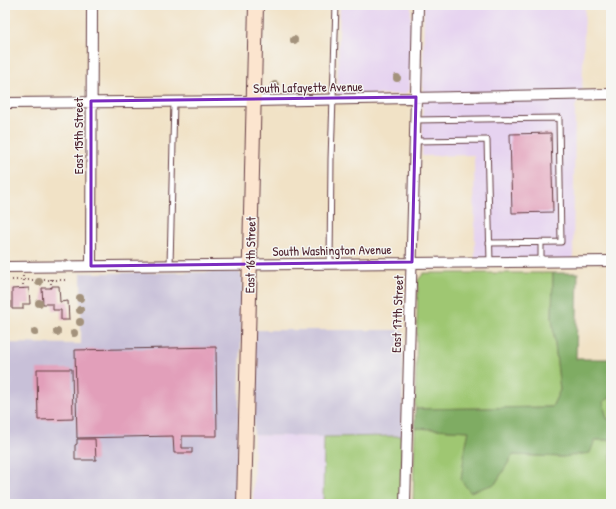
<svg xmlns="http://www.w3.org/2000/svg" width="616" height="509" viewBox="0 0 616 509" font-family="'Patrick Hand',sans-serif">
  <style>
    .built { fill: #e6d3f0 }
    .industrial { fill: #c8c0d8 }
    .green { fill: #9fc772; stroke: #74734e }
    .forest { fill: #7fac64; stroke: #646648 }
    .building { fill: #e29fba }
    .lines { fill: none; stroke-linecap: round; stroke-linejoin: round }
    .service-casing { stroke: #633c42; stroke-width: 7 }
    .minor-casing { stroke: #633c42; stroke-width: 12 }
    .secondary-casing { stroke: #633c42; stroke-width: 16 }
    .path { stroke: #633c42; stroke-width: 2; stroke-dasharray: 1 3; stroke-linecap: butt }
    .service { stroke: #fff; stroke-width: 5 }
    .minor { stroke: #fff; stroke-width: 10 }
    .secondary { stroke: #fce5cf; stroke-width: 14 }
    .tree { fill: #a3927c }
    .marked { fill: none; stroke: #7b2cbf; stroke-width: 3; stroke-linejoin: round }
    .labels { text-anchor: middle; stroke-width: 3; stroke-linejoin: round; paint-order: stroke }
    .street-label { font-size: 13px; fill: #4a1f2b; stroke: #f6f6f2 }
  </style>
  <rect width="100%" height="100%" fill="#f6f6f2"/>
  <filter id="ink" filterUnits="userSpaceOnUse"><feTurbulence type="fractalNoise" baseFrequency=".025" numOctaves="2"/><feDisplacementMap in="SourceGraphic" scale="8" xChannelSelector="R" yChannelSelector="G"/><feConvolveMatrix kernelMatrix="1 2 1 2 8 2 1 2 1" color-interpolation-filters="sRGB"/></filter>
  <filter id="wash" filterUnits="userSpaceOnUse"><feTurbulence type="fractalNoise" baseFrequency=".012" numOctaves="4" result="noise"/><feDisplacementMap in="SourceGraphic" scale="16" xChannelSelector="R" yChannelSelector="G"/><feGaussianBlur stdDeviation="0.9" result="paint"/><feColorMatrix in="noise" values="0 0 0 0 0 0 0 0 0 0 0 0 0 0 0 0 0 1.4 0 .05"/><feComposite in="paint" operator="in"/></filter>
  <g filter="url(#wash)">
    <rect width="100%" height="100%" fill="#f1e2c6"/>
    <!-- built -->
    <path class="built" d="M340,5H411L410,90L404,94L337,95Z
      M424,5H585L582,91L575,107L573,260L475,261L474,155L422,156Z
      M254,435L324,437L323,504H253Z"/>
    <!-- industrial -->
    <path class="industrial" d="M239,272L243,278L236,504H5V343L81,344V273Z
      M254,330H403L402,436L324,437L254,435Z"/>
    <!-- green -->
    <path class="green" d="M424,273H553L552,317L560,390L552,407L415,409L418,280Z
      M611,397V419H607L603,402Z
      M415,428L469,431L465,449L495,484L513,455L563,457L595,440H611V504H413Z
      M402,436L401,504H323L324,437Z"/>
    <!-- forest -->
    <path class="forest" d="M553,273H578L576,359H611V397L603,402L607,419H611V440H595L590,453L563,457L513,455L495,484L470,492L461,480L465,449L469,431L415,428V409L552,407L560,390L552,317Z"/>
    <g id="blocks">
      <!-- building -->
      <path class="building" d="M551,133L553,212L512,213L510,134Z
        M52,286H59L60,302L68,301L69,320H61V310H53V304H43L42,288H52Z
        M29,288L30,304H23V309H12V289Z
        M216,347L217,436H182V448H192V453H174L173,436L77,438L75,350Z
        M37,369H72L73,419L38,420Z
        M77,439H95L96,460H75V445L77,444Z"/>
    </g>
  </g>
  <g filter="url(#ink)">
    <use href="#blocks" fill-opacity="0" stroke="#633c42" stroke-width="1"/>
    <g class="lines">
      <!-- service casing -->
      <g class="service-casing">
        <path id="service" d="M416,120L559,118L561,242L489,243
          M415,141L487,140L490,262
          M541,242V262
          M330,263L331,159L336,5
          M170,265L174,102"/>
      </g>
      <!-- minor casing -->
      <g class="minor-casing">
        <path id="minor" d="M5,103L254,101L611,94
          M91,266L92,5
          M5,267L611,261
          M405,504L416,97L418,5"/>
      </g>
      <!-- secondary casing -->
      <g class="secondary-casing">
        <path id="secondary" d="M244,504L256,5"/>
      </g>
      <!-- path -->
      <path class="path" d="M51,279V288
        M12,280H66
        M23,289V276"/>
      <!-- service -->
      <use href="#service" class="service"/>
      <!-- minor -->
      <use href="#minor" class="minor"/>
      <!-- secondary -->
      <use href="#secondary" class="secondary"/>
    </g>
    <!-- trees -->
    <g class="tree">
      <circle cx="294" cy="40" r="4"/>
      <circle cx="397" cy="78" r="4"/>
      <circle cx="275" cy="85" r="4"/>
      <circle cx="39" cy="282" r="4"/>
      <circle cx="80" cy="298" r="4"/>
      <circle cx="39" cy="303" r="4"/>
      <circle cx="80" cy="310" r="4"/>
      <circle cx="80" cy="322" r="4"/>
      <circle cx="35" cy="332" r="4"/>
      <circle cx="57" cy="332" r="4"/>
      <circle cx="74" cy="333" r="4"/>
    </g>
  </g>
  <!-- marked area -->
  <path class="marked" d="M416,97L412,262L91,266V101Z"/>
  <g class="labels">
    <!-- street labels -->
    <g class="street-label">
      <text transform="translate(308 87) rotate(-1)" y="5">South Lafayette Avenue</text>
      <text transform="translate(78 136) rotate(-90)" y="5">East 15th Street</text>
      <text transform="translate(332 250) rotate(-1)" y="5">South Washington Avenue</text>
      <text transform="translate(250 255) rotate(-89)" y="5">East 16th Street</text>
      <text transform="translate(397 314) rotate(-88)" y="5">East 17th Street</text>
    </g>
  </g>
  <!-- margin -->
  <rect width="616" height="509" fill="none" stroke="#f6f6f2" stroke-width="20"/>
</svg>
